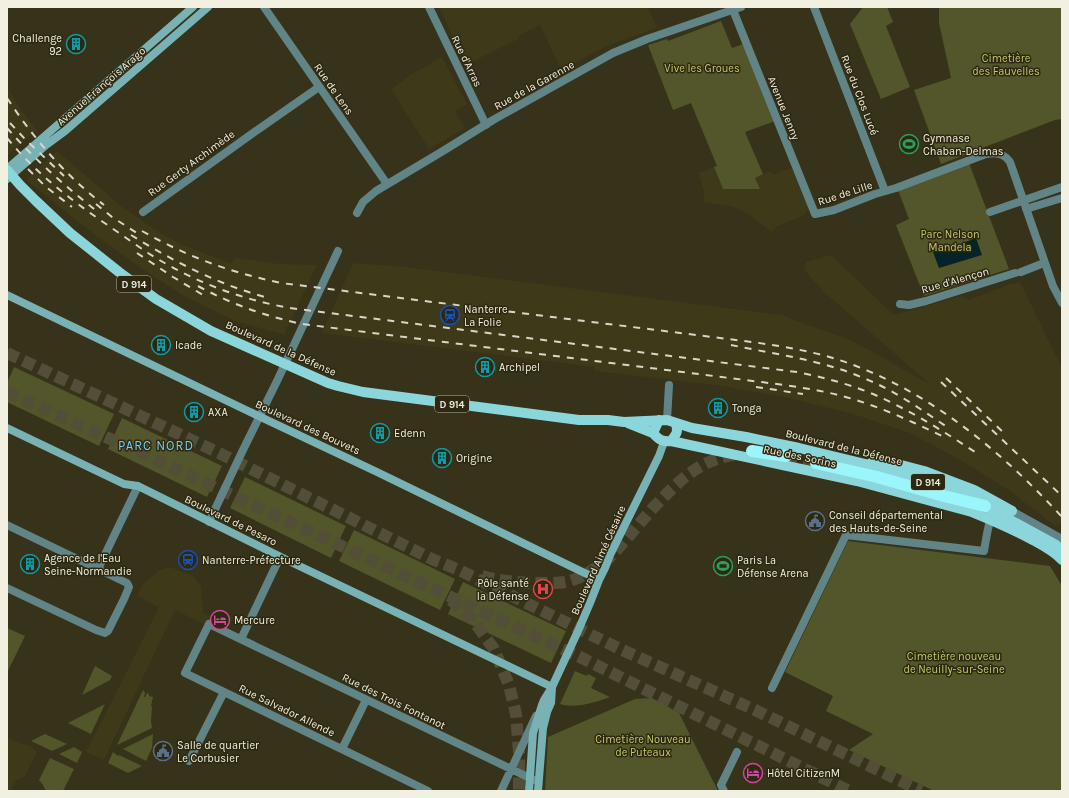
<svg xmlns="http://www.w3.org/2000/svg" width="1069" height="798" viewBox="0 0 1069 798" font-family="Karla,sans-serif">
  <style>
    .built { fill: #3e3919 }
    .green { fill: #52562a }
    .water { fill: #062427 }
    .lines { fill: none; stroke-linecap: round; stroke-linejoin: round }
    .highway-tunnel { stroke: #534e38; stroke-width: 12; stroke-dasharray: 12 6; stroke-linecap: butt }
    .street { stroke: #618486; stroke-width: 8 }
    .secondary { stroke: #79b2b5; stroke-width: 8 }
    .primary { stroke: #8bd6da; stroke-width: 10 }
    .highway { stroke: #9bf6fb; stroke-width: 12 }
    .rail { stroke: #d9d6c6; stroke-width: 2; stroke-dasharray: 7 7; stroke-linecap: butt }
    .labels { text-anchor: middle; stroke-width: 3; stroke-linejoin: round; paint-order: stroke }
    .shield { fill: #2d2810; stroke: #b7b4a2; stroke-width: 1 }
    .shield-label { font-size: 10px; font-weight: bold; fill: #f2f0e1 }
    .poi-label { font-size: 11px; fill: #f2f0e1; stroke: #2d2810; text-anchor: start }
    .park-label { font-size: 11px; fill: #c3ca6d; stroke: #2d2810 }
    .street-label { font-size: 11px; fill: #f2f0e1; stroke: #2d2810 }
    .quarter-label { font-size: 13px; letter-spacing: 1px; fill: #73ccf1; stroke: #2d2810 }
  </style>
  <rect width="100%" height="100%" fill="#37321a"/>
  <!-- built -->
  <path class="built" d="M439,7H648L657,28L614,43L585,57L562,71L540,25L520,35L518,39L466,65Z
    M442,57L467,104L455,111L465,128L429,149L391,89L412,74Z
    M7,87L21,110L37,130L7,156Z
    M57,151L121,206L157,231L183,245L232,264L234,258L280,264L317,265L284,335L233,320L184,296L141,268L99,238L26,180Z
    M714,167L723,189L760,188L755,177L771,171L773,175L793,167L808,206V209L804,215L776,227L772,232L747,213L732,206L703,202L704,192L699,173Z
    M831,255L894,315L961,296L969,300L1002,287L1014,283L1015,284L1020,282L1062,368V523L1055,526L1010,491L962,461L910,433L850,413L788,398L723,386L595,371V367L322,333L353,263L406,267L781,315L853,341L931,385L825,293L804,270L806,262Z
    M170,567L193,576L201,586L203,604V613L214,618L210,627L175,610L104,760L86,752L159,607L137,596L142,585L147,580L160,570Z
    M7,737L22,744L31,746L38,752H37L24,778L22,777L17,780L13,785L10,791H7Z"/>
  <!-- green -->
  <path class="green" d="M863,7H887L893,22L886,26L910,87L881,99L850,24Z
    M939,7H1062V119L1055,120L941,164L914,90L951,78L939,23Z
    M721,21L732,48L743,44L775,121L745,132L763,174L755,178L760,189H723L714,167L717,166L691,103L673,110L648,45L667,39L668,41Z
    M969,163L1009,269L924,296L896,225L909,219L898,190Z
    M14,367L114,414L99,446L7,402V383Z
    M122,418L222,466L207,497L108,449Z
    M245,477L346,526L331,558L230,508Z
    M354,530L455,579L440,610L339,561Z
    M848,541L1050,566L1062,586V791H934L849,750L873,734L826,711L833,696L785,672Z
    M463,582L566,631L551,663L448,614Z
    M7,628L25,636L7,673Z
    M95,666L112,676L110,680L82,695Z
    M575,671L587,676L588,674L596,678L591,688L610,697C597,702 574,709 560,704Z
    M143,690L145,693L144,697H145L147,693L149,694V696L153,697L151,706L152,707L151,721L152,728L117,745Z
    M652,698L679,713L718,791H545L548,737L635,699Z
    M105,704L91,734L68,723Z
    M45,734L67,744L52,751L31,741Z
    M153,734L152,748L146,761L123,749Z
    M74,747L82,752L77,763L59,754Z
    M113,752L118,756L119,755L142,766L128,773L108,763Z
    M50,758L74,769L63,791H46L43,785L39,780Z"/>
  <!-- water -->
  <path class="water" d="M976,238L982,255L939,268L933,252L943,247L945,250Z"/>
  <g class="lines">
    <!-- highway-tunnel -->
    <path class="highway-tunnel" d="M7,353L219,453L434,560L457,569L618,648L755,710L921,791
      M7,392L174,468L584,659L849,791
      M786,456L816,463
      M482,576C504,582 523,583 546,583C555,583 565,583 573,580C587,575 599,566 610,557C625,541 639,524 653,508C679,481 698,460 737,454
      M451,600L473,620L494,649L509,685L516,714L519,753V791"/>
    <!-- street -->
    <path class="street" d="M264,7L387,184
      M429,7L486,125
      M814,7L885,191
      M733,10L815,214L834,210L875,194L896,188L986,154C996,152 1004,153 1010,162L1053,286L1062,303
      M1026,209L1062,198
      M143,212L253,133L319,87
      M990,212L1062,187
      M357,213L363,202L376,191L443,151L493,120L613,53L647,39L741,7
      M1021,272L1044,263
      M900,304L909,305L926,301L1015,273
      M667,420L669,385
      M1012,511L1062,539
      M209,522L242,452L278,379L285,364L338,251
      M7,525L127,583L129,587L124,599L108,631L105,633L96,630L7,588
      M98,569L138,486
      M241,639L280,557
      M772,688L846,535L984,551C986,538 988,528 991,515
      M342,749L366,700
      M189,761L224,692
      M428,791L185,673L209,624L534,780
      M501,791L536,716
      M724,791L721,785L737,752"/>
    <!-- secondary -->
    <path class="secondary" d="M7,169L193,7
      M7,179L46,145L65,131L208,7
      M7,295L248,411L377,472L599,580
      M7,428L124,484L138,486L293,563L552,687
      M529,791L533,733L542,705L544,700L552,687L578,631L590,603L599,580L605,568L610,555L659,456L664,442
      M538,791L543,728L547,712L551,703L552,688"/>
    <!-- primary -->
    <path class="primary" d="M7,170L20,185L36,201L70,233L119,272L156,299L211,331L328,383L338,386L363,392L579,420H608L624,422L667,420L692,428L746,437L799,448L882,468L922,479L960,494L985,506L1056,545L1062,550
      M659,420L653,433C659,440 663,442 671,441C677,433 678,433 676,423
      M628,423L653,433
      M671,441L857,481L972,512C992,520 1012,529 1031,539C1042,545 1054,551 1062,560
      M868,465L876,460H882L924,471L974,490L1012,511"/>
    <!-- highway -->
    <path class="highway" d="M752,451L786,456
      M816,463L877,477L944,496L985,506"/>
    <!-- rail -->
    <path class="rail" d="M7,98C34,139 65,175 104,205
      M10,123L25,139L64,176
      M7,128C33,158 67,188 98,212
      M7,138C35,172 67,197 103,222C118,232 133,243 148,253C192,281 239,299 290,308L797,372C822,377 845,383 868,392C907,408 943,431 978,454
      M28,169L46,187L72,207
      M96,204L112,217L140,235
      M142,231C188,257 229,272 281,283L752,342C788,347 823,353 856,366C936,397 1004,454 1062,517
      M131,235C173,261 217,284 265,297
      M137,253L173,277L203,295
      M198,286C231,304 265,316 302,324L777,384C805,388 832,392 859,401C887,410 915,423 942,436
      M731,345C774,354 821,360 861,377C892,389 919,408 947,427
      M946,378L1004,433
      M941,382L1062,496
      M756,387L803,394"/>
  </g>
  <!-- icons -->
  <defs>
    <g id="building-ring" transform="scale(1)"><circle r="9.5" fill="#2d2810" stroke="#0f9aa8" stroke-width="1.5"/><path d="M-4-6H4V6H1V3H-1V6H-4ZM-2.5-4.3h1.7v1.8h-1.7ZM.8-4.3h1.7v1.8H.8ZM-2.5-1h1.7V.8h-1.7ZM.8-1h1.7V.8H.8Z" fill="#0f9aa8"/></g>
    <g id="stadium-ring" transform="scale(1)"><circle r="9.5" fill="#2d2810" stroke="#2e9e5b" stroke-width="1.5"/><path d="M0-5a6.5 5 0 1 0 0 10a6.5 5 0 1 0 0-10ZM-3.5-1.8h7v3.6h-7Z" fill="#2e9e5b"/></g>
    <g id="station-ring" transform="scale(1)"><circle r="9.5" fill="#2d2810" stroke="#1a4fb4" stroke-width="1.5"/><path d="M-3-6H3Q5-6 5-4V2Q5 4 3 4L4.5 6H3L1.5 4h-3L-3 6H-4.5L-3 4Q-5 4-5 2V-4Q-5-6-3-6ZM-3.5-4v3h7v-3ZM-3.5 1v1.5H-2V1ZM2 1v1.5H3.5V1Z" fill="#1a4fb4"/></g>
    <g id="civic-ring" transform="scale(1)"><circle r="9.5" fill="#2d2810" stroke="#5c6f8a" stroke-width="1.5"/><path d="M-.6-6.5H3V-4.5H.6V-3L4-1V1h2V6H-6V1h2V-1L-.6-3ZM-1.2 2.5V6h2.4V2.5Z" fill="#5c6f8a"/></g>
    <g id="hospital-ring" transform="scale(1)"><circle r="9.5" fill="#2d2810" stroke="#e0444e" stroke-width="1.5"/><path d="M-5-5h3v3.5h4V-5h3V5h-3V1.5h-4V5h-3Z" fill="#e0444e"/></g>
    <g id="hotel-ring" transform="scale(1)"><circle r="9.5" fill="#2d2810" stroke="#d1479c" stroke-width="1.5"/><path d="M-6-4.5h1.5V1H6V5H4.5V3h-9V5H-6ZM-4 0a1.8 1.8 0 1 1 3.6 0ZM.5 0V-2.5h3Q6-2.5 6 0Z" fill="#d1479c"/></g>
  </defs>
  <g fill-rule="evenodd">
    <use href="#building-ring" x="76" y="44"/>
    <use href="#stadium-ring" x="909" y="144"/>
    <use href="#station-ring" x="450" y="315"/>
    <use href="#building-ring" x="161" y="345"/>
    <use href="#building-ring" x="485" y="367"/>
    <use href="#building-ring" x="718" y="408"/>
    <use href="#building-ring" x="194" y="412"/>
    <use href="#building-ring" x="380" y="433"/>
    <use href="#building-ring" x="442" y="458"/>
    <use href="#civic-ring" x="815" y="521"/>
    <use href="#station-ring" x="188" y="560"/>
    <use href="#building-ring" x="30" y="564"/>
    <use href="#stadium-ring" x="723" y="566"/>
    <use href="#hospital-ring" x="543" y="589"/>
    <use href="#hotel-ring" x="220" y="620"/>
    <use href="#civic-ring" x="163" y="751"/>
    <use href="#hotel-ring" x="753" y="773"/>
  </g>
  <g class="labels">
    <!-- shield labels -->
    <g class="shield">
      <rect x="117" y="276" width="34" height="16" rx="3"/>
      <rect x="435" y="396" width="34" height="16" rx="3"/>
      <rect x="911" y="474" width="34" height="16" rx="3"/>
    </g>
    <g class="shield-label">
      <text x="134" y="288">D 914</text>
      <text x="452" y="408">D 914</text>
      <text x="928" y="486">D 914</text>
    </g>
    <!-- poi labels -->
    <g class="poi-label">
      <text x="62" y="42" text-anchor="end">Challenge<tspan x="62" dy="13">92</tspan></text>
      <text x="923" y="142">Gymnase<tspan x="923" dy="13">Chaban-Delmas</tspan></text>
      <text x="464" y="313">Nanterre<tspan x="464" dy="13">La Folie</tspan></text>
      <text x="175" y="349">Icade</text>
      <text x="499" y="371">Archipel</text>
      <text x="732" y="412">Tonga</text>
      <text x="208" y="416">AXA</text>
      <text x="394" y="437">Edenn</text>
      <text x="456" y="462">Origine</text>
      <text x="829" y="519">Conseil départemental<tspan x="829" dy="13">des Hauts-de-Seine</tspan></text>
      <text x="44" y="562">Agence de l'Eau<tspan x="44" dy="13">Seine-Normandie</tspan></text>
      <text x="202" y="564">Nanterre-Préfecture</text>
      <text x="737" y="564">Paris La<tspan x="737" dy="13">Défense Arena</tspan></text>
      <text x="529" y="587" text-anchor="end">Pôle santé<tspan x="529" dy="13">la Défense</tspan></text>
      <text x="234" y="624">Mercure</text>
      <text x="177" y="749">Salle de quartier<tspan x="177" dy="13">Le Corbusier</tspan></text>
      <text x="767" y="777">Hôtel CitizenM</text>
    </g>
    <!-- park labels -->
    <g class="park-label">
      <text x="1006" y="62">Cimetière<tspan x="1006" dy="13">des Fauvelles</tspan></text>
      <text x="702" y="72">Vive les Groues</text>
      <text x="950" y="238">Parc Nelson<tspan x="950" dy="13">Mandela</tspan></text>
      <text x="954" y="660">Cimetière nouveau<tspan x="954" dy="13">de Neuilly-sur-Seine</tspan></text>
      <text x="643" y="743">Cimetière Nouveau<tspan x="643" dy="13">de Puteaux</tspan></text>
    </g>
    <!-- street labels -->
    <g class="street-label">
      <text transform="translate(467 61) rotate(64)" y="4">Rue d'Arras</text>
      <text transform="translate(534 85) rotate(-29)" y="4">Rue de la Garenne</text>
      <text transform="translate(101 86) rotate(-41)" y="4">Avenue François Arago</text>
      <text transform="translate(334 89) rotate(55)" y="4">Rue de Lens</text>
      <text transform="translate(860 95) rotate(69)" y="4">Rue du Clos Lucé</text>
      <text transform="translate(784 108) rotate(68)" y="4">Avenue Jenny</text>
      <text transform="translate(191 163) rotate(-36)" y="4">Rue Gerty Archimède</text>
      <text transform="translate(845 193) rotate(-18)" y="4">Rue de Lille</text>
      <text transform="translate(955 280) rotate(-16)" y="4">Rue d'Alençon</text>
      <text transform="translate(281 348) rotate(24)" y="4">Boulevard de la Défense</text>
      <text transform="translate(308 427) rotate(25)" y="4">Boulevard des Bouvets</text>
      <text transform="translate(844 447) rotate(14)" y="4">Boulevard de la Défense</text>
      <text transform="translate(800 456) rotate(12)" y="4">Rue des Sorins</text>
      <text transform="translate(231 520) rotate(26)" y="4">Boulevard de Pesaro</text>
      <text transform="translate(598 560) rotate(-66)" y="4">Boulevard Aimé Césaire</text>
      <text transform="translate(394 701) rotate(26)" y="4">Rue des Trois Fontanot</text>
      <text transform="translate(287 710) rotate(26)" y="4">Rue Salvador Allende</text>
    </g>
    <!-- quarter labels -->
    <g class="quarter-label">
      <text x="156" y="450">PARC NORD</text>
    </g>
  </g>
  <!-- border -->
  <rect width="1069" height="798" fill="none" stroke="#f2f0e1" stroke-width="16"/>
</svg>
